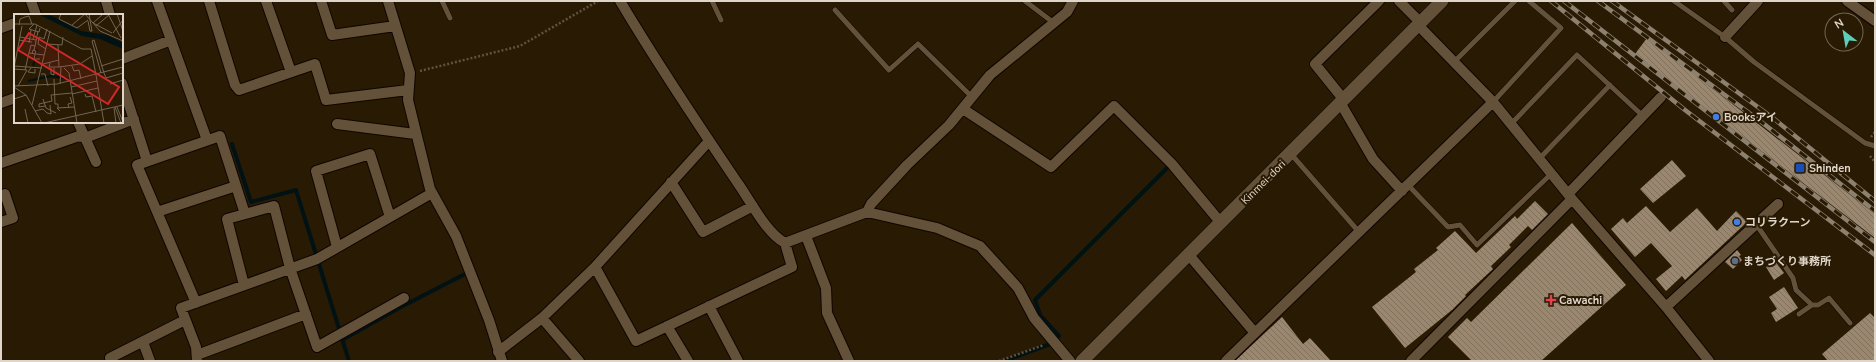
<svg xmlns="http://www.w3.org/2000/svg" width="1876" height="362" viewBox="0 0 1876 362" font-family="'Nunito Sans','Noto Sans JP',sans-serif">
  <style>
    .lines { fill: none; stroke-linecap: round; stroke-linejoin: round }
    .stream { stroke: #001213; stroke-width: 4 }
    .building { fill: url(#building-back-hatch) }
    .service-casing { stroke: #110500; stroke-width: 6 }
    .minor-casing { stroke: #110500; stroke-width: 12 }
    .tertiary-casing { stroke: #110500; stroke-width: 14 }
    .path { stroke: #60523f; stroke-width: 2.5; stroke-dasharray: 2 2; stroke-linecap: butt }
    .service { stroke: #635139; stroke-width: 5 }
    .minor { stroke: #635139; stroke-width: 10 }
    .tertiary { stroke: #635139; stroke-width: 13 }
    .rail-casing { stroke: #8c806f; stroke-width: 4.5 }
    .rail { stroke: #291a04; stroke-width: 3; stroke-dasharray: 9; stroke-linecap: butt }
    .shop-dot { fill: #3f7fe0; stroke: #291a04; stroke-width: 1.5 }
    .transit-dot { fill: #1a4fb4; stroke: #291a04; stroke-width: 1.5 }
    .service-dot { fill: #5c6f8a; stroke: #291a04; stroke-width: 1.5 }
    .health-dot { fill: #e0444e; stroke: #291a04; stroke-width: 1.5 }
    .labels { text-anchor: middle; stroke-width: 4; stroke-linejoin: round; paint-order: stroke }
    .poi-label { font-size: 11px; font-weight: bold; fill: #dfd5c8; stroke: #291a04; text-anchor: start }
    .street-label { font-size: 11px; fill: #dfd5c8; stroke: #291a04 }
    .inset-river { fill: none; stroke: #001213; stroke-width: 2 }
    .inset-road { fill: none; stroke: #726552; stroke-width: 1 }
    .view { fill: #d62828; fill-opacity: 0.15; stroke: #d62828; stroke-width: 2 }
    .inset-edge { fill: none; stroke: #dfd5c8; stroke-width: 2 }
  </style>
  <defs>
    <pattern id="building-back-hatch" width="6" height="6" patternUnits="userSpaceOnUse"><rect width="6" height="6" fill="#9a876e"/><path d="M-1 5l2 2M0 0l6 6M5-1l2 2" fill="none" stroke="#80725f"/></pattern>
  </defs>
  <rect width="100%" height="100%" fill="#291a04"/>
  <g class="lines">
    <!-- stream -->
    <path class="stream" d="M232,144L251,202L296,190L349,361
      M342,340L399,308L465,274
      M1004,361L1050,344L1059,336L1040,315L1035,300L1167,168"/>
  </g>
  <!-- building -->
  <path class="building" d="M1647,38L1875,214V238L1635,54Z
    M1672,160L1686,176L1653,203L1640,189Z
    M1535,201L1548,214L1532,230L1528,226L1509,245L1511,247L1491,266L1493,269L1465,295L1466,296L1452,310L1405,348L1372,307L1416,272L1414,269L1438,250L1436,248L1455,231L1476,253L1515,216L1517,219Z
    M1646,206L1670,232L1697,208L1717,231L1736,211L1747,222L1685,280L1682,276L1666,291L1656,279L1672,266L1651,243L1635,257L1611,229L1623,218L1627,223Z
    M1572,223L1626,285L1541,361H1472L1448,337L1467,318L1471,322Z
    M1737,250L1741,255L1739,256L1742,260L1733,269L1725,262Z
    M1775,261L1784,273L1774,280L1766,267Z
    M1784,287L1798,308L1776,322L1771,313L1777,309L1769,297Z
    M1870,313L1875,318V361H1828L1822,354Z
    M1282,317L1303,344L1310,338L1331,361H1235Z"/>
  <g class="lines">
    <!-- service casing -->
    <g class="service-casing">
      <path id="service" d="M442,1L450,18
        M712,1L721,20
        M1025,1L1054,23
        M1674,1L1725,37L1754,62L1865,143L1875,146
        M1724,1L1732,10
        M835,10L889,70L918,44L972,97
        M1455,61L1515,1
        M1493,102L1561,28L1529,1
        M1511,124L1577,55L1643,116
        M1291,154L1359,232
        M1539,159L1610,85
        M1408,185L1448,227L1460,225L1477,245L1551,174
        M1756,224L1793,278L1796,290L1812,305H1818L1829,298L1850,323
        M1799,314L1812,305"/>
    </g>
    <!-- minor casing -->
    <g class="minor-casing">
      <path id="minor" d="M31,1L36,15
        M106,1L110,15
        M157,1L207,140
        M209,1L235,85L239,90L315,64L326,100L408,90
        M266,1L291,72
        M321,1L332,35L395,26
        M388,1L410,73L408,100L430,189L456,236L489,320L502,361
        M620,1C657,63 697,123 737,182C750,200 766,233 785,243L867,212L871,204L907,165L949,125L990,75L1067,12L1073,1
        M1399,1L1421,23
        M1847,1L1875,21
        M1419,26L1493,102L1572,199L1666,307L1709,361
        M1,28L15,23
        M1725,37L1758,1
        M122,59L171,40
        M122,83L147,161
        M1344,100L1315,64L1379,1
        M1,103L15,98
        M1341,104L1373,159L1402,191
        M963,109L1051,167L1114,106L1172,164L1221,223
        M78,122L96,162
        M337,124L415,134
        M1,163L79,136L85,138L134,119
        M671,182L703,232L753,206
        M1568,194L1661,97
        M157,212L236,186
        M867,212L937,228L980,246L1018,288L1034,318L1070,361
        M1,222L13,218L5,194
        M806,236L826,288L827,313L849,361
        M337,247L316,171L370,154L390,217
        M1189,255L1255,333
        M595,267L636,341L792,267L785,243
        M244,285L227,219L274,206L290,268L317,347L404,298
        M196,303L137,165L220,136L245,214
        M709,306L738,361
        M1666,307L1778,204
        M542,318L579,361
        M667,326L688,361
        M143,342L150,361
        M498,352L542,318L595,267L709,141
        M197,355L306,314
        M111,361L110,358L185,320
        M197,361L196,347L181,308L317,259L432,193
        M1226,361L1493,102
        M1411,361L1572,199"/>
    </g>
    <!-- tertiary casing -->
    <g class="tertiary-casing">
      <path id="tertiary" d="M1082,361L1442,1"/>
    </g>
    <!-- path -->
    <path class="path" d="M420,71L520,46L598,1
      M1871,137L1875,132
      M1870,156L1875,162
      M999,361L1044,345"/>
    <!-- service -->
    <use href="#service" class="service"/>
    <!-- minor -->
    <use href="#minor" class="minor"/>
    <!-- tertiary -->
    <use href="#tertiary" class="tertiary"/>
    <!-- rail casing -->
    <g class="rail-casing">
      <path id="rail" d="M1551,1L1685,110L1875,255
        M1564,1L1875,242
        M1598,1L1764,124L1875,211
        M1612,1L1773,118L1875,201"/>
    </g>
    <!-- rail -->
    <use href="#rail" class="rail"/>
  </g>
  <!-- markers -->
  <g class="shop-dot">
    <circle cx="1716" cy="117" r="4"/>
    <circle cx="1737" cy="222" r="4"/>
  </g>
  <rect class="transit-dot" x="1795" y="163" width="10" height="10" rx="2"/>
  <circle class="service-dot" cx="1735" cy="261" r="4"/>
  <path class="health-dot" d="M1549 294h4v4h4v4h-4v4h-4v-4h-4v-4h4z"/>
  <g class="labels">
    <!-- poi labels -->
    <g class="poi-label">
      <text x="1724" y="121">Booksアイ</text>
      <text x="1809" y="172">Shinden</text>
      <text x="1745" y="226">コリラクーン</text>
      <text x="1743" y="265">まちづくり事務所</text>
      <text x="1559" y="304">Cawachi</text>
    </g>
    <!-- street labels -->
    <g class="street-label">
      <text transform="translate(1263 182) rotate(-45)" y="4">Kinmei-dori</text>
    </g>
  </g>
  <!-- overview -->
  <g transform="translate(14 14)">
    <rect width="109" height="109" fill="#291a04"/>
    <path d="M24,0L36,1L67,17L93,21L109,29V35L86,25L68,22Z" fill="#001213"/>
    <path class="inset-river" d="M19,52L23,36H21M14,67L37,62L56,65"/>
    <path class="inset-road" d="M47,0L45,5L63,14L74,6M75,0L78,17M94,0L107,24M103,0L109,17M74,7L76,17H78M79,9L98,19M79,9L89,0M0,10H21L68,35H77L82,61M20,10L15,15L25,18L26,14M5,11L6,5L11,3L15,2L18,10M58,11L71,0L86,17L109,27M82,12L95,1M99,19L109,6M6,23L22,26M25,23L24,30L32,35M25,23L30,25L33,15M19,25L23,11M5,26L18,28M15,29L17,16M33,30L48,31L49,23M44,31L45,53L66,50L78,42M21,32L24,17M15,39L17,31L21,32L20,36M18,40L19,36L22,37L20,45H26M36,49L35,53H45M29,50L45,46M0,52L28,54M58,52L60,57L65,56L67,65M87,52L109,45M0,54L8,12M17,54L14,58L21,59V55M37,54V60L40,61V54M50,54L55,59L63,109M0,55L13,56L4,72M11,56L15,39L30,41M87,59L78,27L80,26L90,59M90,59L92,64L109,59M27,60H31L34,72M82,61L90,109M40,65L41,90H44V94M46,70L47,53M96,70L109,66M0,72L43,70L109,53M0,73L12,81L28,109M57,73L83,67M58,80L84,74M71,80L72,83L78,82L82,98M0,85L12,81M29,85L32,94L42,99M18,91L36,17M31,92L25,93V90L38,87L37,81L58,79M101,93L107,109M103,93L109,108M55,94L54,90L58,89L56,83M100,94L102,109M11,95L14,109M21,97L29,95L33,99L37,100L36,91M46,97L43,94L60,93M30,109L109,91"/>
    <path class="view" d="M15,19L105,73L94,90L4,36Z"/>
    <rect width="109" height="109" class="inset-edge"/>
  </g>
  <!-- border -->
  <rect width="1876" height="362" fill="none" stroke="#dfd5c8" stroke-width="4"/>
  <!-- north arrow -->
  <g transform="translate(1844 32) rotate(329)"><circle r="19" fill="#291a04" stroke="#726552"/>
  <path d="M0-3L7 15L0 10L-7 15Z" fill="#5dceb9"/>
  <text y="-6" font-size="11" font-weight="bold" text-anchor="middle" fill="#dfd5c8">N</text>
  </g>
</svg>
